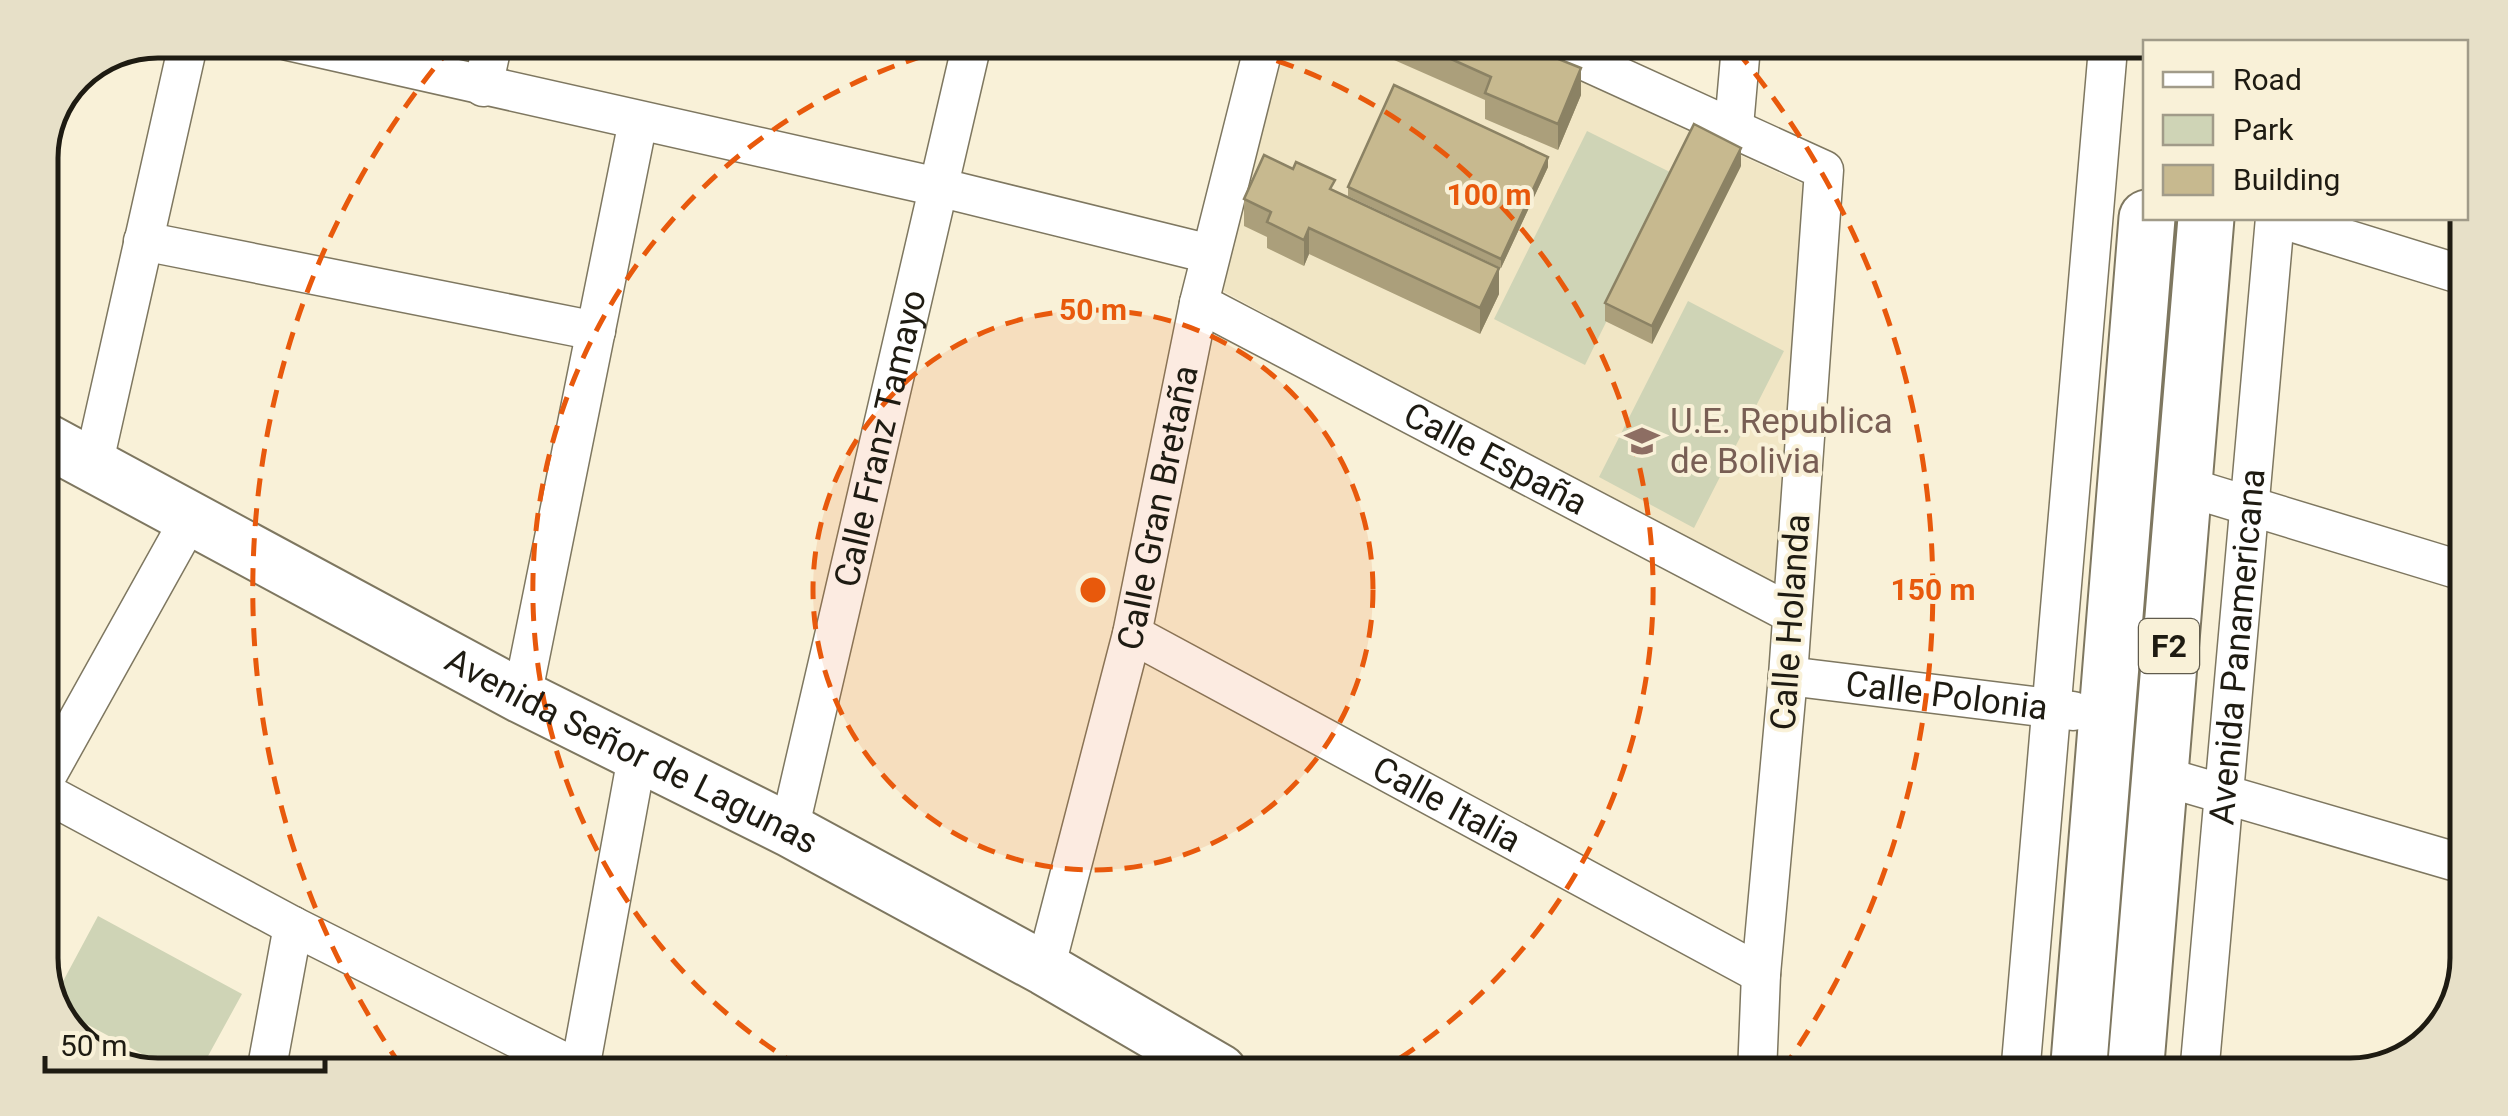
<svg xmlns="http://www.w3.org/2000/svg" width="2508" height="1116" viewBox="0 0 2508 1116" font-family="Roboto,sans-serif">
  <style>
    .built { fill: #f1e6c5 }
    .green { fill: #cfd4b6 }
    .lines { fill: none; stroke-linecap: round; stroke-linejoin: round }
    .street-casing { stroke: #7e7760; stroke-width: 41 }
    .secondary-casing { stroke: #7e7760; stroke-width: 56 }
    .highway-casing { stroke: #7e7760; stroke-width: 59 }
    .street { stroke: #fff; stroke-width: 38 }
    .secondary { stroke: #fff; stroke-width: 52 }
    .highway { stroke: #fff; stroke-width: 55 }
    .wall { fill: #ab9f7b }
    .shaded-wall { fill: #8b8264 }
    .building { fill: #c7b98f; stroke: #8b8264; stroke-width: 2.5 }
    .ring { fill: none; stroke: #e8590c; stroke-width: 5; stroke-dasharray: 18 12 }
    .labels { text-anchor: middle; stroke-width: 8; stroke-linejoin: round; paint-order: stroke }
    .shield { fill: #f9f1d8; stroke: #605b4d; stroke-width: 2.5 }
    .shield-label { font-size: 32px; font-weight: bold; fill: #1e1b12 }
    .education-label { font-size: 35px; fill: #785e54; stroke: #f9f1d8; text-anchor: start }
    .street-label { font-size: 35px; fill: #1e1b12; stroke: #f9f1d8 }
    .rim { fill: none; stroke: #1e1b12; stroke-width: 5 }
    .centre { fill: #e8590c; stroke: #f9f1d8; stroke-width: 5 }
    .ring-label { font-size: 30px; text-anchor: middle; font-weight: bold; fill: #e8590c; stroke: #f9f1d8; stroke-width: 8; stroke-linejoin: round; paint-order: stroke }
  </style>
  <rect width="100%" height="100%" fill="#f9f1d8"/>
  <!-- built -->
  <path class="built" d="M1281,45L1504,46L1805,185L1775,592L1221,290Z"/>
  <!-- green -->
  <path class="green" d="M1587,131L1678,176L1585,365L1494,319Z
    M1688,301L1784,351L1694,528L1599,477Z
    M98,916L242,994L202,1067H166L55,1007L53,1000Z"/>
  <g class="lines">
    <!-- street casing -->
    <g class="street-casing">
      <g id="street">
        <path d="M288,41L938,187L1210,254"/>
        <path d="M1552,46L1824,170L1788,676L1761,974L1757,1074"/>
        <path d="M483,87L493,41"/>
        <path d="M1734,126L1741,46"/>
        <path d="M2278,218L2466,276"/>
        <path d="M143,241L596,331"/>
        <path id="s1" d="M1199,303L1790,613"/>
        <path d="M93,466L189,40"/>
        <path d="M2184,486L2463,571"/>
        <path id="s2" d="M1132,634L1761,974"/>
        <path id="s3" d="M1788,676L2073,711"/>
        <path d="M522,697L638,121"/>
        <path d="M2158,775L2460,863"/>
        <path d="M40,788L191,517"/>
        <path d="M40,790L293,926L578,1069"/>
        <path id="s4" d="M789,830L972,43"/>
        <path id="s5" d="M1045,969L1132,634L1199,303L1264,45"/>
        <path d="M267,1067L293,926"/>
        <path d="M580,1069L637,757"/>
        <path d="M2020,1075L2108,48"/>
        <path id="s6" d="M2199,1075L2275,218"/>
      </g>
    </g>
    <!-- secondary casing -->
    <g class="secondary-casing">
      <g id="secondary">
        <path id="s7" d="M40,437L522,697L789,830L1045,969L1220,1071"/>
      </g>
    </g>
    <!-- highway casing -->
    <g class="highway-casing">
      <path id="highway" d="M2078,1075L2147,218
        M2135,1075L2206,218"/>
    </g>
    <!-- street -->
    <use href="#street" class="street"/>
    <!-- secondary -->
    <use href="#secondary" class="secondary"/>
    <!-- highway -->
    <use href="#highway" class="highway"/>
  </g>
  <!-- wall -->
  <path class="wall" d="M1360,45L1526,46L1581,95L1558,150L1485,119V100Z
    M1741,166L1652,344L1605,321V303Z
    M1548,167L1501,268L1348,196V187Z
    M1335,191L1499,294L1480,334L1309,254L1304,266L1267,248V237L1244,226V199Z"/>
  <!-- shaded-wall -->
  <path class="shaded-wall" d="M1581,68V95L1558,150V124Z
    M1741,148V166L1652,344V326Z
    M1548,157V167L1501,268V259Z
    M1309,228V254L1304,266V240Z
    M1499,268V294L1480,334V308Z
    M53,890V916L40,941V914Z"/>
  <!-- building -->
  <path class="building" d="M1420,45L1526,46L1581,68L1558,124L1485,93L1491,77Z
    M1394,85L1548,157L1501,259L1348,187Z
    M1694,124L1741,148L1652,326L1605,303Z
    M1264,155L1293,169L1296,162L1335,180L1330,189L1499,268L1480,308L1309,228L1304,240L1267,222L1271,212L1244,199Z
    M40,883L53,890L40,914Z"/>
  <!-- distance rings -->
  <circle cx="1093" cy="590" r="280" fill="#e8590c" fill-opacity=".12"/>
  <g class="ring">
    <circle cx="1093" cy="590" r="280"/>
    <path d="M800 1067A560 560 0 0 1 967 44M1219 44A560 560 0 0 1 1381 1070"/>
    <path d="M401 1066A840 840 0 0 1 454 44M1736 50A840 840 0 0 1 1781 1072"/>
  </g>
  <!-- icons -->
  <defs>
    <g id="school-bare" transform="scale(2.7)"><path d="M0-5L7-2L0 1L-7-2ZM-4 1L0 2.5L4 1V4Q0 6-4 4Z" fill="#8d6e63" stroke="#f9f1d8" stroke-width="2.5" paint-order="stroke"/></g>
  </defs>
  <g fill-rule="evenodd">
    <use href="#school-bare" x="1642" y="441"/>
  </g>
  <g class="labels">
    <!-- shield labels -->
    <rect class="shield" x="2139" y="619" width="60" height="54" rx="8"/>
    <g class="shield-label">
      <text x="2169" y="657">F2</text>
    </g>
    <!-- education labels -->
    <g class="education-label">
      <text x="1670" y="433">U.E. Republica<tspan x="1670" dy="40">de Bolivia</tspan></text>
    </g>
    <!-- street labels -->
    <g class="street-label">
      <text dy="12" stroke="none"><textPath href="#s4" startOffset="402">Calle Franz Tamayo</textPath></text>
      <text dy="12" stroke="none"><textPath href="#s1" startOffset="335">Calle España</textPath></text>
      <text dy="12" stroke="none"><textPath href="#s5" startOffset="475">Calle Gran Bretaña</textPath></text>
      <text transform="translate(1790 622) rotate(-86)" y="12">Calle Holanda</text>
      <text dy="12" stroke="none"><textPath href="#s6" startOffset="430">Avenida Panamericana</textPath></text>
      <text dy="12" stroke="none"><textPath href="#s3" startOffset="160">Calle Polonia</textPath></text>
      <text dy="12" stroke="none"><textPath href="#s7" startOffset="670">Avenida Señor de Lagunas</textPath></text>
      <text dy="12" stroke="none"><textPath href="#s2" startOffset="358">Calle Italia</textPath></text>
    </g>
  </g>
  <!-- crop -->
  <path d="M0 0H2508V1116H0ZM158 58H2350A100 100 0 0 1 2450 158V958A100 100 0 0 1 2350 1058H158A100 100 0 0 1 58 958V158A100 100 0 0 1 158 58Z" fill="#e7e0c8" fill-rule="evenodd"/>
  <path class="rim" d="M158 58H2350A100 100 0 0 1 2450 158V958A100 100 0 0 1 2350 1058H158A100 100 0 0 1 58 958V158A100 100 0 0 1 158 58Z"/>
  <circle cx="1093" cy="590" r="15" class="centre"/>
  <g class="ring-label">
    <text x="1489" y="205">100 m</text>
    <text x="1093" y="320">50 m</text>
    <text x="1933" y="600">150 m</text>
  </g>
  <!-- legend -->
  <rect x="2143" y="40" width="325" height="180" fill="#f9f1d8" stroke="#a19b89" stroke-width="2.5"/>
  <rect x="2163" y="72" width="50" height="15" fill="#ffffff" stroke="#a19b89" stroke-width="2.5"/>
  <text x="2233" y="90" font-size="30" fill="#1e1b12">Road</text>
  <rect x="2163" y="115" width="50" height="30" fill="#cfd4b6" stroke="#a19b89" stroke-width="2.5"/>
  <text x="2233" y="140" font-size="30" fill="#1e1b12">Park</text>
  <rect x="2163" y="165" width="50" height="30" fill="#c7b98f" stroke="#a19b89" stroke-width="2.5"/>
  <text x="2233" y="190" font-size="30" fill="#1e1b12">Building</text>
  <!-- scale -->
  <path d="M45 1056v15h280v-15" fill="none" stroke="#1e1b12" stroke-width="5"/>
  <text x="60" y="1056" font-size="30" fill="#1e1b12" stroke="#f9f1d8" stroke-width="8" paint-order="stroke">50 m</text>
</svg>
